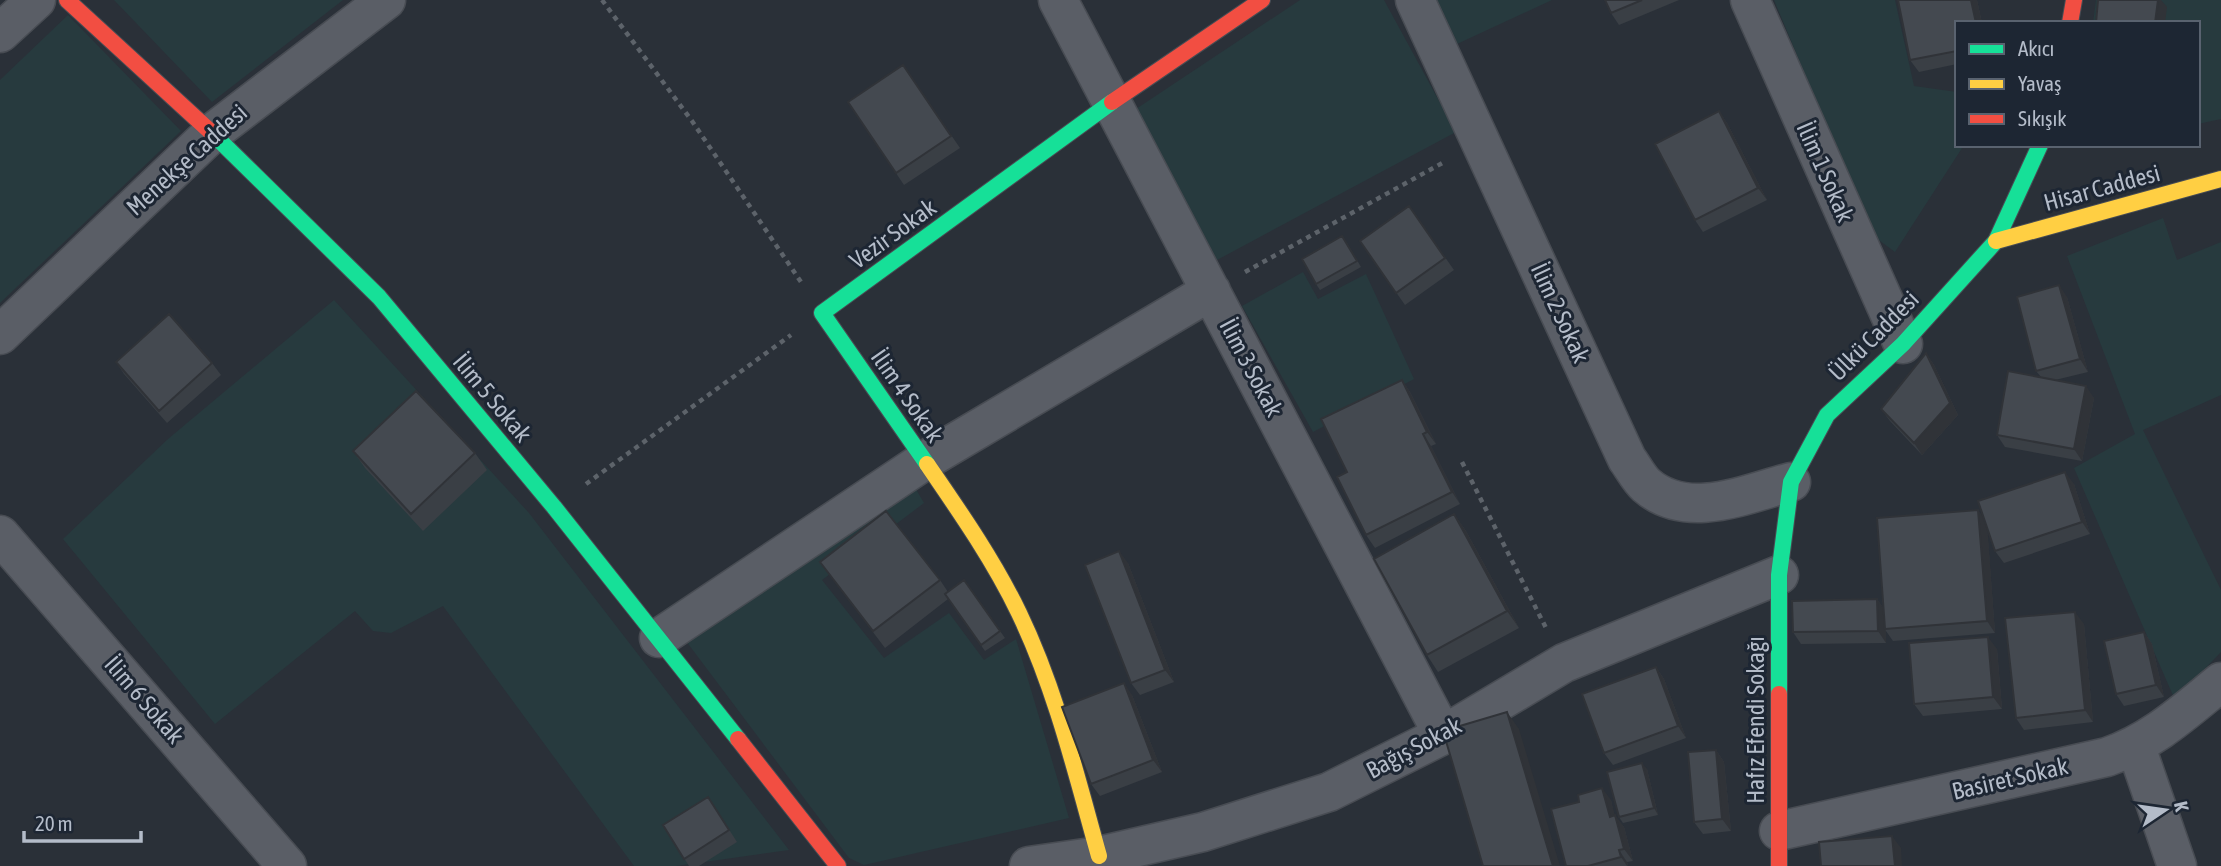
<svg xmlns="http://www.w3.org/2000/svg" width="2221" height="866" viewBox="0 0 2221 866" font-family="'Asap Condensed',sans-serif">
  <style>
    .green { fill: #273a3e }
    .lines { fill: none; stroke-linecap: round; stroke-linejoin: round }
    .street-casing { stroke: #484c53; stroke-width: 41 }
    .fast-casing { stroke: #484c53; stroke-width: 18 }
    .slow-casing { stroke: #484c53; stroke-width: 18 }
    .jam-casing { stroke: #484c53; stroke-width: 18 }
    .path { stroke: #5d636a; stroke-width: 4.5; stroke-dasharray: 5 5; stroke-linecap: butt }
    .street { stroke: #5a5e66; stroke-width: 38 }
    .fast { stroke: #16e098; stroke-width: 16 }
    .slow { stroke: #ffcf43; stroke-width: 16 }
    .jam { stroke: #f24e42; stroke-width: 16 }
    .wall { fill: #3a3f45 }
    .shaded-wall { fill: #303338 }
    .building { fill: #444950; stroke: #303338; stroke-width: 2 }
    .labels { text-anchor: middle; stroke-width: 6; stroke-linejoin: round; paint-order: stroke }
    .street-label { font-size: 24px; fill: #b4bcc9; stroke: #1d2633 }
  </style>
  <rect width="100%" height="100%" fill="#2a3038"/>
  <!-- green -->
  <path class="green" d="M114,0H343L212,102Z
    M1300,0H1384L1456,132L1217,260L1136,109Z
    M1435,0H1552L1457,44Z
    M1774,0H1895L1914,86L1957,92V145H1964L1895,252L1872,235Z
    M2096,0H2221V119L2198,124V23H2093Z
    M68,15L181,131L0,303V80Z
    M2163,218L2177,260L2221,242V395L2143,430L2221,590V652L2175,700L2074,468L2135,434L2067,256Z
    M1303,272L1318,299L1366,274L1414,379L1313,432L1242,306Z
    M334,300L529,513L789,850L676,866H634L443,606L391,633L373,631L355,611L215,724L63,539L168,439Z
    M910,479L924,503L822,580L884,658L949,613L984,660L1016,639L1069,818L864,865L849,858L683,637Z"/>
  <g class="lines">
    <!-- street casing -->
    <g class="street-casing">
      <path id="street" d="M1058,0L1443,735
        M1415,0L1627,459C1633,467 1639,479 1646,485C1687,521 1746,494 1791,482
        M1750,0L1903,344
        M0,33L36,0
        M0,335L212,133L386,0
        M0,535L287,866
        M659,638L924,461L1211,291
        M2136,747L2177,866
        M1779,831L2107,757C2153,741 2184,712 2221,682
        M1029,866L1099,856L1203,832L1329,792L1443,735L1564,663L1779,575"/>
    </g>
    <!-- fast casing -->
    <g class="fast-casing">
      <path id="fast" d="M213,134L379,297L554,507L738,739
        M927,464L822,313L1112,102
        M1779,694V575L1791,482L1827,415L1903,344L1996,241L2040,145"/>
    </g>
    <!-- slow casing -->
    <g class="slow-casing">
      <path id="slow" d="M1996,241L2221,179
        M927,464C960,512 994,561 1019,613C1056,690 1076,774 1099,856"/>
    </g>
    <!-- jam casing -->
    <g class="jam-casing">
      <path id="jam" d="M67,0L213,134
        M2070,23L2074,0
        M1112,102L1262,0
        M1779,694V866
        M738,739L838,866"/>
    </g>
    <!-- path -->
    <path class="path" d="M602,0L692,121L801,282
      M1245,272L1446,161
      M1462,462L1546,628
      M586,484L791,335"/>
    <!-- street -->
    <use href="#street" class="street"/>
    <!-- fast -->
    <use href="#fast" class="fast"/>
    <!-- slow -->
    <use href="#slow" class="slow"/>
    <!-- jam -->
    <use href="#jam" class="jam"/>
  </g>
  <!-- wall -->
  <path class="wall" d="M1605,0H1679L1619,25L1611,13Z
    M1898,0H1977L1982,23H1957V64L1919,72L1910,60Z
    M903,65L960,148L904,185L848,102Z
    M1719,111L1727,123L1767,200L1703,232L1695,220Z
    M1409,206L1454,270L1405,305L1360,241Z
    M1347,243L1361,267L1320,290L1316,284Z
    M2067,297L2088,372L2055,380L2094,398L2082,461L2005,447L1997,435L2041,377L2036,371Z
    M1926,353L1934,365L1958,415L1922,455L1890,421L1881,409Z
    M116,362L212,363L221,375L167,423L124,374Z
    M1402,380L1410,392L1436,444L1431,446L1460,504L1375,548L1366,535L1347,472Z
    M353,451L475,453L487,470L423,531L365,468Z
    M2074,484L2090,534L2004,563L1995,551L1987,527L1995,633L1893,641L1886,631V643L1801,644L1793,632L1877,599L1883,608L1984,518Z
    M1454,514L1466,531L1519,628L1438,672L1427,655Z
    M820,562L940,580L948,592L964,580L1005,638L985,651L948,599L885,648Z
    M1128,563L1174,682L1140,695L1131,683Z
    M2084,624L2093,722L2024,730L2016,718Z
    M2144,632L2152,644L2164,697L2124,706L2116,694Z
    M1997,649L2002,709L1923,716L1914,704Z
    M1656,667L1664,679L1686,738L1613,765L1604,753Z
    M1132,695L1162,772L1100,796L1091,784Z
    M1716,750L1724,762L1731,831L1703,834L1694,822Z
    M1647,769L1658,815L1623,823L1619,817Z
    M1611,800L1614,815L1624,827L1633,861L1627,862L1628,866H1566L1579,802Z
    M716,809L737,842L699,866H689L663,825Z"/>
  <!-- shaded-wall -->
  <path class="shaded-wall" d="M1971,0H1977L1982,23H1976Z
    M2158,0H2161L2167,7L2165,23H2155Z
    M1719,111L1727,123L1767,200L1758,188Z
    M2059,285L2067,297L2088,372L2080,359Z
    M1926,353L1934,365L1958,415L1922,455L1914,443Z
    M1402,380L1410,392L1436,444L1427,432Z
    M2086,386L2094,398L2082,461L2074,449Z
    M1423,434L1431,446L1460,504L1452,492Z
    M2065,472L2074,484L2090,534L2082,522Z
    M1978,510L1987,522L1995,633L1987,621Z
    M1454,514L1466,531L1519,628L1507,611Z
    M1119,551L1128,563L1174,682L1165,670Z
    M1877,599L1886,612L1885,629L1886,631V643L1878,631Z
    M2075,612L2084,624L2093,722L2085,710Z
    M2144,632L2152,644L2164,697L2156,685Z
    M1988,637L1997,649L2002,709L1993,697Z
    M1656,667L1664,679L1686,738L1678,726Z
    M1124,683L1132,695L1162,772L1153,760Z
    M1507,712L1519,729L1560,866H1553Z
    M1716,750L1724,762L1731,831L1722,819Z
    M1642,763L1647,769L1658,815L1654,808Z
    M1602,788L1611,800L1618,829L1610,817Z
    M1615,815L1624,827L1633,861L1624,849Z
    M1892,836L1901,848L1902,866H1895Z
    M1619,850L1627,862L1628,866H1627L1621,857Z"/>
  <!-- building -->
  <path class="building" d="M1605,0H1642L1611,13Z
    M1898,0H1971L1976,23H1957V51L1910,60Z
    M2098,0H2158L2155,23H2096Z
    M903,65L951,136L896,173L848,102Z
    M1719,111L1758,188L1695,220L1655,144Z
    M1409,206L1445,258L1396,293L1360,241Z
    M1342,236L1357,261L1316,284L1302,259Z
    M2059,285L2080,359L2036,371L2017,297Z
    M169,314L212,363L159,411L116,362Z
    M1926,353L1950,403L1914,443L1881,409Z
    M2008,371L2086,386L2074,449L1997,435Z
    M1402,380L1427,432L1423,434L1452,492L1366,535L1337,477L1347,472L1321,419Z
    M416,391L475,453L411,514L353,451Z
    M2065,472L2082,522L1995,551L1978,501Z
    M1978,510L1987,621L1885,629L1877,518Z
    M886,511L940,580L873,631L820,562Z
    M1454,514L1507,611L1427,655L1374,559Z
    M1119,551L1165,670L1131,683L1085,565Z
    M964,580L1000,631L981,645L945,594Z
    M1877,599L1878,631L1793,632L1792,601Z
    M2075,612L2085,710L2016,718L2005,618Z
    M2144,632L2156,685L2116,694L2104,641Z
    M1988,637L1993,697L1914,704L1909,643Z
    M1656,667L1678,726L1604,753L1582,694Z
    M1124,683L1153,760L1091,784L1062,707Z
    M1507,712L1553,866H1483L1443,731Z
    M1716,750L1722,819L1694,822L1688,752Z
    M1642,763L1654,808L1619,817L1607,772Z
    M1602,788L1610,817L1615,815L1624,849L1619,850L1621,857L1588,866H1566L1551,809L1579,802L1578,795Z
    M708,797L729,830L684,859L663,825Z
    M1892,836L1895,866H1821L1819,842Z"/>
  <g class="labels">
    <!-- street labels -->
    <g class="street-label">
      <text transform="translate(187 160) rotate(-42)" y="8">Menekşe Caddesi</text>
      <text transform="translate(1825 172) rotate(66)" y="8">İlim 1 Sokak</text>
      <text transform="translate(2102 188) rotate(-15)" y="8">Hisar Caddesi</text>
      <text transform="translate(893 234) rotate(-36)" y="8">Vezir Sokak</text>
      <text transform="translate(1560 313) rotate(65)" y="8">İlim 2 Sokak</text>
      <text transform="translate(1874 336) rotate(-45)" y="8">Ülkü Caddesi</text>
      <text transform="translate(1251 368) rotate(62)" y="8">İlim 3 Sokak</text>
      <text transform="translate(907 396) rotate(55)" y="8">İlim 4 Sokak</text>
      <text transform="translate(492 398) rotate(50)" y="8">İlim 5 Sokak</text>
      <text transform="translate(144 700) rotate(49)" y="8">İlim 6 Sokak</text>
      <text transform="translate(1756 720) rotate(-90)" y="8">Hafız Efendi Sokağı</text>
      <text transform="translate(1414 748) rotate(-28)" y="8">Bağış Sokak</text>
      <text transform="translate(2010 779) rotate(-13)" y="8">Basiret Sokak</text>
    </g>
  </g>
  <!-- legend -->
  <rect x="1955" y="21" width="245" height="126" fill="#1d2633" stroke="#59626f" stroke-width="2"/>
  <rect x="1969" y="44" width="35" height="10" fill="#16e098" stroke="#59626f" stroke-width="2"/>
  <text x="2018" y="56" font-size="21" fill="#b4bcc9">Akıcı</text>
  <rect x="1969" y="79" width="35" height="10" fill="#ffcf43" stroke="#59626f" stroke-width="2"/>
  <text x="2018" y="91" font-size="21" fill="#b4bcc9">Yavaş</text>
  <rect x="1969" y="114" width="35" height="10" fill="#f24e42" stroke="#59626f" stroke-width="2"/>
  <text x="2018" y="126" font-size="21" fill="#b4bcc9">Sıkışık</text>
  <!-- north arrow -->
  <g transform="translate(2165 810) rotate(77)" stroke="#1d2633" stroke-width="5" paint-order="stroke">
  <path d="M0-5L12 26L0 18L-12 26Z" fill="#b4bcc9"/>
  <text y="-10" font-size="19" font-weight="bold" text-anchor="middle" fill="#b4bcc9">K</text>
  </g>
  <!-- scale -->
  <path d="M24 831v10h117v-10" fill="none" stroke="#b4bcc9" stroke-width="3.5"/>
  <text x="35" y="831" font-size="21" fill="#b4bcc9" stroke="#1d2633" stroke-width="5" paint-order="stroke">20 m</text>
</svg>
